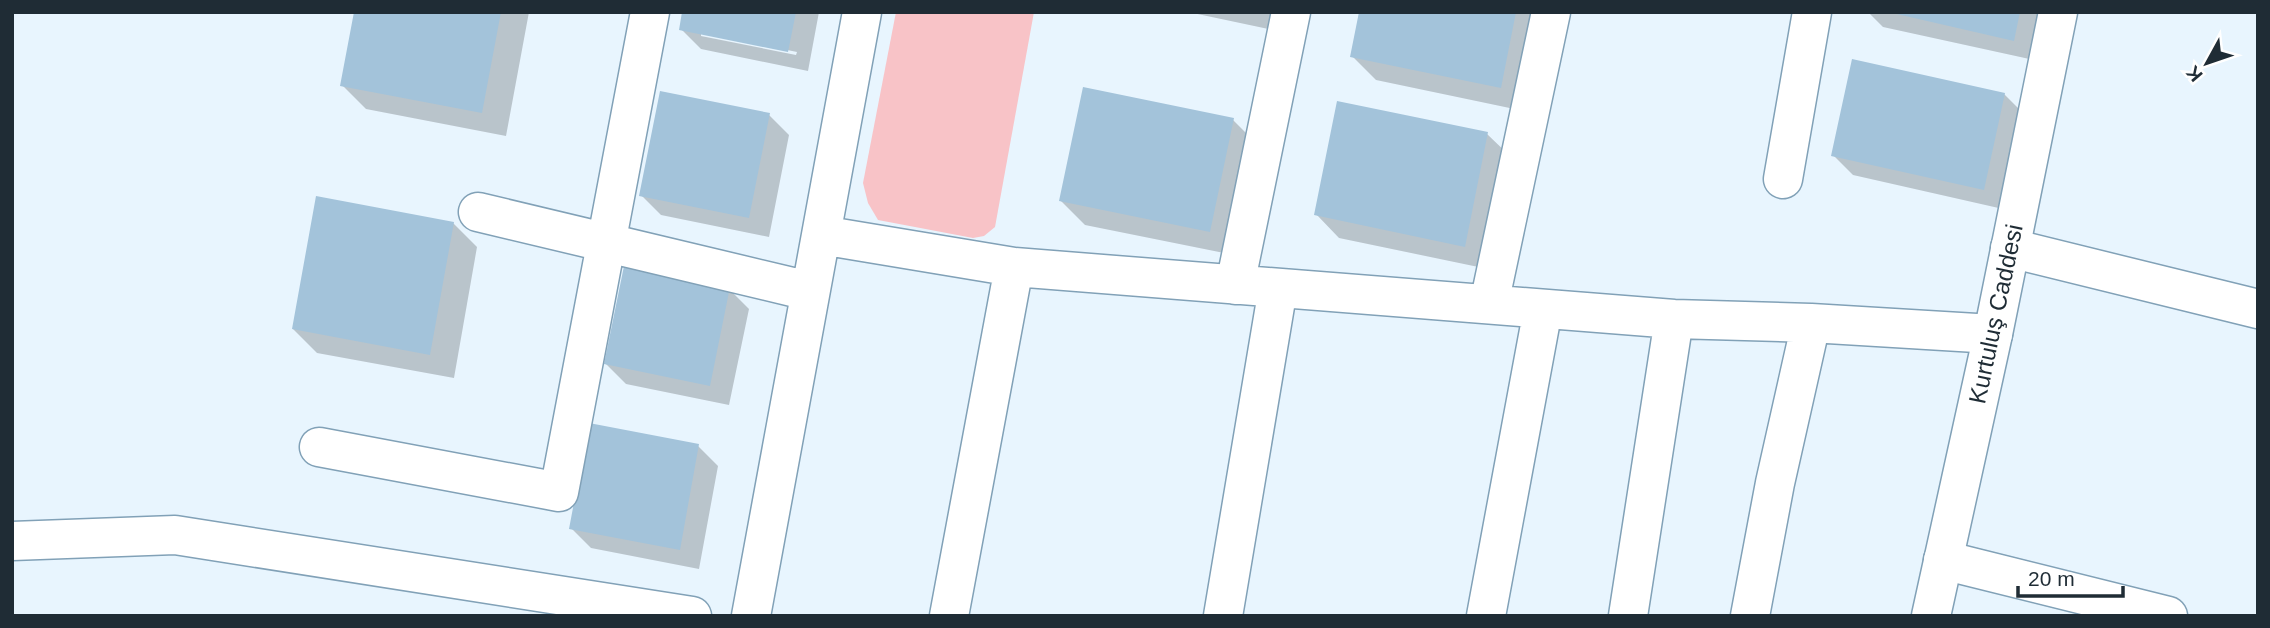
<svg xmlns="http://www.w3.org/2000/svg" width="2270" height="628" viewBox="0 0 2270 628" font-family="Helvetica,sans-serif">
  <style>
    .grass { fill: #f8c3c7 }
    .shadow { fill: #0003; fill-rule: evenodd }
    .building { fill: #a3c3da }
    .lines { fill: none; stroke-linecap: round; stroke-linejoin: round }
    .minor-casing { stroke: #81a1b7; stroke-width: 41 }
    .major-casing { stroke: #81a1b7; stroke-width: 41 }
    .minor { stroke: #fff; stroke-width: 38 }
    .major { stroke: #fff; stroke-width: 38 }
    .labels { text-anchor: middle; stroke-width: 5; stroke-linejoin: round; paint-order: stroke }
    .street-label { font-size: 24px; fill: #1f2c35; stroke: #fff }
  </style>
  <rect width="100%" height="100%" fill="#e8f5fe"/>
  <!-- grass -->
  <path class="grass" d="M896,12H1034L995,227L984,236L973,238L878,220L868,203L863,183Z"/>
  <!-- shadow -->
  <path class="shadow" d="M356,12H529L506,136L366,109L342,85Z
    M684,12H819L808,71L701,49L681,29ZM701,32L797,52L796,55L701,36Z
    M1188,12H1286L1282,32Z
    M1361,12H1545L1524,111L1376,80L1352,56Z
    M1868,12H2044L2034,60L1883,27Z
    M2004,94L2024,114L2003,209L1853,175L1833,155Z
    M769,115L789,135L769,237L661,215L641,195Z
    M1233,120L1257,144L1234,255L1085,225L1061,201Z
    M1487,134L1511,157L1488,269L1339,238L1316,214Z
    M453,223L477,247L454,378L317,353L293,329Z
    M729,289L749,309L729,405L626,384L606,364Z
    M698,446L718,466L699,569L591,548L571,528Z"/>
  <!-- building -->
  <path class="building" d="M354,12H501L482,113L340,86Z
    M682,12H796L788,52L679,30Z
    M1359,12H1516L1501,88L1350,57Z
    M1888,12H2020L2014,41Z
    M1852,59L2005,93L1984,190L1831,156Z
    M1083,87L1234,118L1210,232L1059,201Z
    M660,91L770,113L749,218L639,196Z
    M1337,101L1488,132L1465,247L1314,215Z
    M316,196L454,222L430,355L292,329Z
    M624,266L730,287L710,386L604,364Z
    M589,423L699,444L680,550L569,529Z"/>
  <g class="lines">
    <!-- minor casing -->
    <g class="minor-casing">
      <path id="minor" d="M1783,179L1812,12
        M478,212L809,291
        M821,235L1014,267L1674,319L1811,323L1993,334
        M2010,248L2258,309
        M1235,285L1291,12
        M1489,304L1551,12
        M319,447L559,492L650,12
        M12,541L175,535L692,616
        M1943,560L2168,616
        M751,616L862,12
        M949,616L1014,267
        M1223,616L1278,288
        M1486,616L1543,309
        M1628,616L1674,319
        M1750,616L1775,483L1811,323"/>
    </g>
    <!-- major casing -->
    <g class="major-casing">
      <path id="major" d="M1931,616L1993,334L2058,12"/>
    </g>
    <!-- minor -->
    <use href="#minor" class="minor"/>
    <!-- major -->
    <use href="#major" class="major"/>
  </g>
  <g class="labels">
    <!-- street labels -->
    <g class="street-label">
      <text transform="translate(1996 314) rotate(-78)" y="8">Kurtuluş Caddesi</text>
    </g>
  </g>
  <!-- border -->
  <rect width="2270" height="628" fill="none" stroke="#1f2c35" stroke-width="28"/>
  <!-- north arrow -->
  <g transform="translate(2207 63) rotate(230)" stroke="#ffffff" stroke-width="5" paint-order="stroke">
  <path d="M0-5L12 26L0 18L-12 26Z" fill="#1f2c35"/>
  <text y="-10" font-size="19" font-weight="bold" text-anchor="middle" fill="#1f2c35">K</text>
  </g>
  <!-- scale -->
  <path d="M2018 586v10h105v-10" fill="none" stroke="#1f2c35" stroke-width="3.5"/>
  <text x="2028" y="586" font-size="21" fill="#1f2c35" stroke="#ffffff" stroke-width="5" paint-order="stroke">20 m</text>
</svg>
